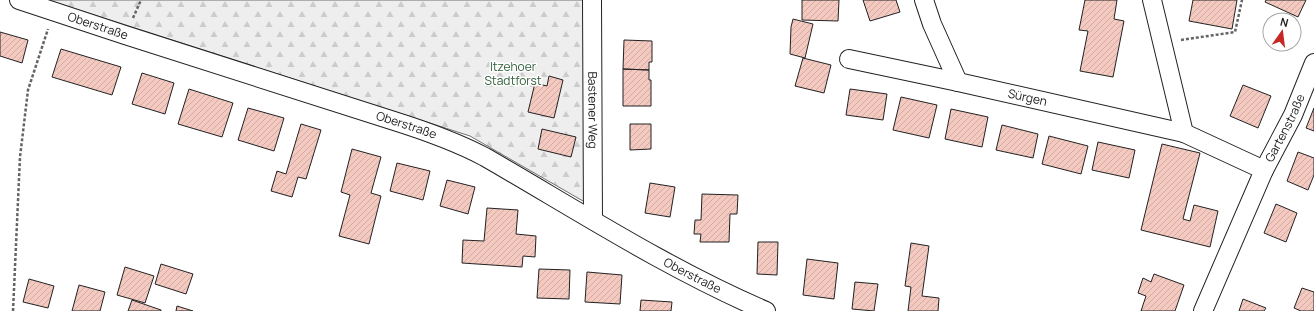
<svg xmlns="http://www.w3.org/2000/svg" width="1314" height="311" viewBox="0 0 1314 311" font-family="Manrope,sans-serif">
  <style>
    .forest { fill: url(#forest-firs); stroke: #6f6f6f }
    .building { fill: url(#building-hatch); stroke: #222 }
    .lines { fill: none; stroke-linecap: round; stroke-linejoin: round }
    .minor-casing { stroke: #222; stroke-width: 20 }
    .path { stroke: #646464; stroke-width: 2.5; stroke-dasharray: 3 2; stroke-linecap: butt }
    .minor { stroke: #fff; stroke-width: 18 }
    .labels { text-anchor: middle; stroke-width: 3; stroke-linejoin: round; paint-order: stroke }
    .street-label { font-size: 12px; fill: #222; stroke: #fff }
    .park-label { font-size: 12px; fill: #2f5e38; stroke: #fff }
  </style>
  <defs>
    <pattern id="forest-firs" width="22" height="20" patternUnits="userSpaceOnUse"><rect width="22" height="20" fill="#eee"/><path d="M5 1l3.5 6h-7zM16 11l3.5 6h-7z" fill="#ccc"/></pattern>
    <pattern id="building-hatch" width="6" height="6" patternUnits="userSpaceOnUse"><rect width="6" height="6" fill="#f3c9c0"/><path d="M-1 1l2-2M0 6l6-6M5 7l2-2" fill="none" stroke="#d0aca5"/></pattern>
  </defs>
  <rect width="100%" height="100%" fill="#fff"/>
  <!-- forest -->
  <path class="forest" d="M48,0H589L590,205L470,136Z"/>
  <!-- building -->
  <path class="building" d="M802,0H839L838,21L802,20Z
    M863,0H896L900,12L870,21Z
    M1085,0H1117L1114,19L1124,21L1113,77L1080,71L1088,31L1079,30Z
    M1193,0H1237L1232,29L1189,21Z
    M1266,0H1306L1298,17L1265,2Z
    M793,19L813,24L805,58L790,54L791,27Z
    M0,32L28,40L22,63L0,56Z
    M624,40L652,41V62H649V70L623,69Z
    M61,49L121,67L112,95L52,77Z
    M803,58L831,65L824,93L795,86Z
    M623,69L649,70V80H651V106H623Z
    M142,73L174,83L165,114L132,104Z
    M549,76L563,80L554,118L528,112L535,83L547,86Z
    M1243,85L1271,96L1258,128L1230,116Z
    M189,89L233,103L222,137L178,124Z
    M850,89L887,94L883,120L846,115Z
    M901,97L937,105L929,138L893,130Z
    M248,108L284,118L274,151L238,140Z
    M1314,108V131L1306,128Z
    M951,109L988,117L982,147L945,139Z
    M301,124L321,130L306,179L298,177L292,197L271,191L277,171L286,174Z
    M630,124H651V149L630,150Z
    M1002,125L1038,134L1033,158L996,150Z
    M542,129L576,137L571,157L538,149Z
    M1049,136L1088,146L1081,174L1042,164Z
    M1098,142L1135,150L1129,178L1092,170Z
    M1162,144L1200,153L1183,219L1190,221L1194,205L1218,211L1210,247L1141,230Z
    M352,149L381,157L371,193L381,196L369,244L339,236L350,195L341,192Z
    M1298,152L1314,158V175L1308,190L1287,181Z
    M397,163L430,171L423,200L390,191Z
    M447,180L475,187L468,214L440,206Z
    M650,183L675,187L670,217L645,213Z
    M702,194L738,195L737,214H730L729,242H700L701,234H694L695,220H701Z
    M1276,204L1297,213L1286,242L1264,233Z
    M487,208L518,210L516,234L536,236L535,257L523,256L522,267L462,263L463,240L484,241Z
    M758,242H778L777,275L757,274Z
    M911,243L929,246L922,296L939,298L938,311H908L911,287L905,286Z
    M807,259L838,263L834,299L803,295Z
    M161,264L193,274L186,294L155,284Z
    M125,267L154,276L145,303L117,295Z
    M539,269L570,270L569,299L537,298Z
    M587,272L622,275L620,304L585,302Z
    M1154,274L1184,285L1175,311H1141L1146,296L1138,293L1143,278L1151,282Z
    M29,279L54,286L48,308L23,302Z
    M855,282L878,284L874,311L852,309Z
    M79,285L105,292L100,311H72Z
    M1302,288L1314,292V311H1301L1294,308Z
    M1243,299L1266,308L1264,311H1239Z
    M132,300L161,310V311H128Z
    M641,300L672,302L671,311H640Z
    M177,306L193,311H176Z"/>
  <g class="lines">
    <!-- minor casing -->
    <g class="minor-casing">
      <g id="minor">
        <path id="s1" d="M19,0L125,35L391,120C423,130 455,141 485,157C577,210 668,269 766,311"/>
        <path id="s2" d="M592,0L593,220"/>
        <path id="s3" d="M924,0L932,24L958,82L1184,133"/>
        <path d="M1152,0L1184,133L1264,170L1203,311"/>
        <path d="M849,59L958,82"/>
        <path id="s4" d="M1264,170L1293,115L1314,63"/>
      </g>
    </g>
    <!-- path -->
    <path class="path" d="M133,18L141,0
      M1181,40L1235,32L1242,0
      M13,311L20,157L28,90L48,29"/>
    <!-- minor -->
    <use href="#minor" class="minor"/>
  </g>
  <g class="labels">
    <!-- street labels -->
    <g class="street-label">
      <text dy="4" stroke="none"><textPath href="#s1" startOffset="83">Oberstraße</textPath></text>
      <text dy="4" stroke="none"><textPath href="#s3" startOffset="160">Sürgen</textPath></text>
      <text dy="4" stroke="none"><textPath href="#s2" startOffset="110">Bastener Weg</textPath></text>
      <text dy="4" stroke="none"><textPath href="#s1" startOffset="407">Oberstraße</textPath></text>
      <text dy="4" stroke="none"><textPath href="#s4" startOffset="47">Gartenstraße</textPath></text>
      <text dy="4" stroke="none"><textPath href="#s1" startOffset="731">Oberstraße</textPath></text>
    </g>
    <!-- park labels -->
    <g class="park-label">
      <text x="513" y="71">Itzehoer<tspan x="513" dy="14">Stadtforst</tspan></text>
    </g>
  </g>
  <!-- north arrow -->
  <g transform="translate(1282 32) rotate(14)"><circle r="19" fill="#ffffff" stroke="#a7a7a7"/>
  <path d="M0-3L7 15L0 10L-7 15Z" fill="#c62828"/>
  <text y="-6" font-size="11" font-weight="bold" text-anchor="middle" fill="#222222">N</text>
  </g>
</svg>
